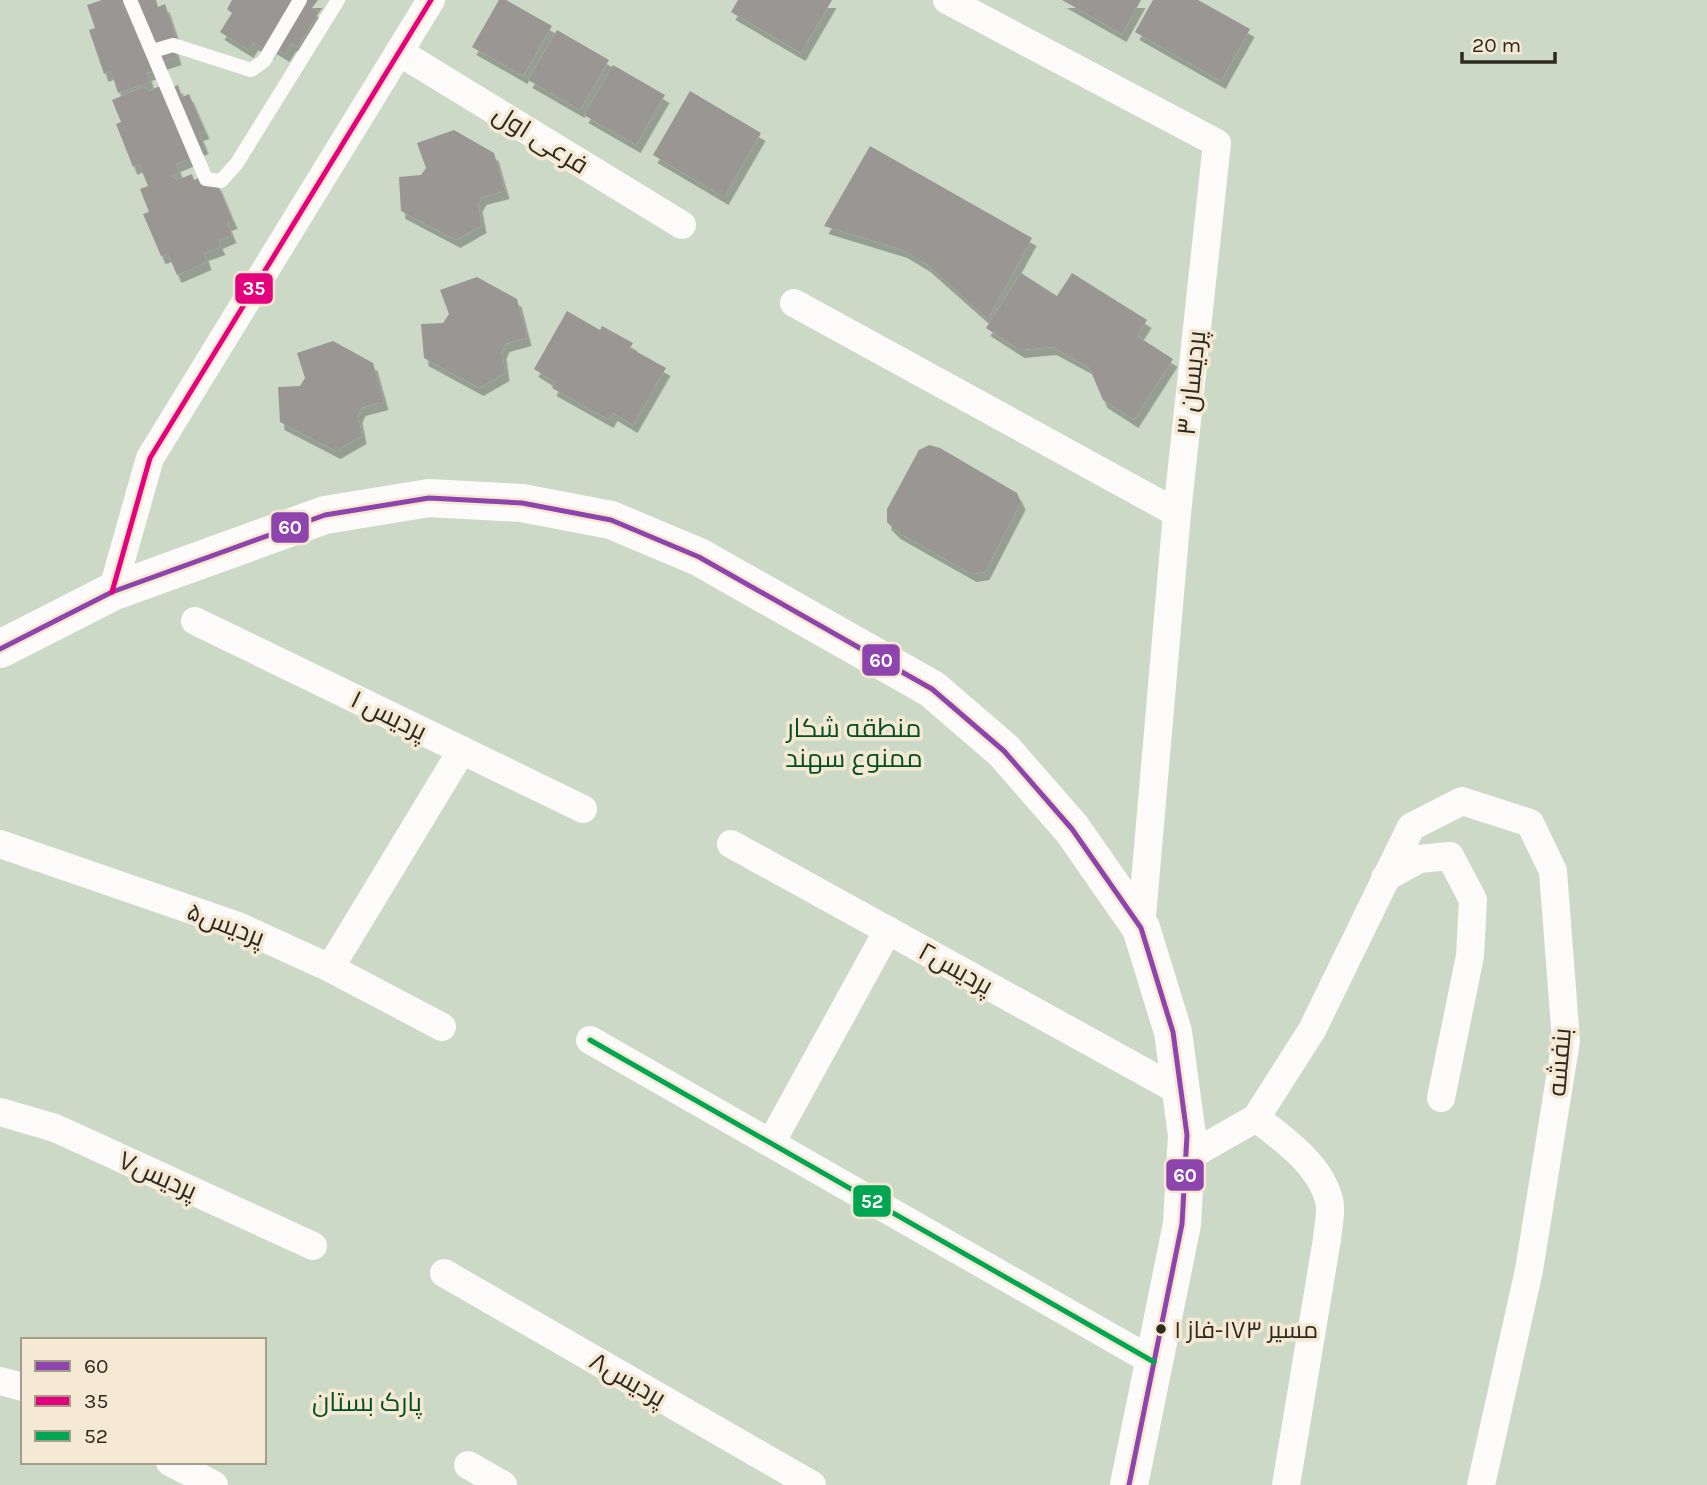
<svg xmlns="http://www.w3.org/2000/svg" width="1707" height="1485" viewBox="0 0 1707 1485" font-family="Karla,Cairo,sans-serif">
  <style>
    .green { fill: #cbd9c6; fill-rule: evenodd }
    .building { fill: #9a9694; filter: url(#shadow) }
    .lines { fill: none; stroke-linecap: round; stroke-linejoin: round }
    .lane { stroke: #fcfbfa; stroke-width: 14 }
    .street { stroke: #fcfbfa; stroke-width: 28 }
    .secondary { stroke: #fcfbfa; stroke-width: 38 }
    .bus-1-casing { stroke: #f6e9d3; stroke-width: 10 }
    .bus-2-casing { stroke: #f6e9d3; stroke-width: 10 }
    .bus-3-casing { stroke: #f6e9d3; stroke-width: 10 }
    .bus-1 { stroke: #8e44ad; stroke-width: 5 }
    .bus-2 { stroke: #e5007d; stroke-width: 5 }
    .bus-3 { stroke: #00a651; stroke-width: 5 }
    .bus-dot { fill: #2e2921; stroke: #f6e9d3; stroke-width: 2.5 }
    .labels { text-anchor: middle; stroke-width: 7; stroke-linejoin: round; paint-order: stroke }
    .bus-label { font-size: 24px; fill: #2e2921; stroke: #f6e9d3; text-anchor: start }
    .street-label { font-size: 26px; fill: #2e2921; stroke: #f6e9d3 }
    .park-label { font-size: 26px; fill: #005022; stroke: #f6e9d3 }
    .line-badge { stroke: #f6e9d3; stroke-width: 2.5 }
    .badge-label { font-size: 19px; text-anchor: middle; font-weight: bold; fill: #fff }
  </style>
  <defs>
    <filter id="shadow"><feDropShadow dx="4.5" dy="8" stdDeviation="0" flood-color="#0004"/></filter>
  </defs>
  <rect width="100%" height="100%" fill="#eee7db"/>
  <!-- green -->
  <path class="green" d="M0,0H1707V1485H0ZM23,1340H264V1462H23Z"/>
  <!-- building -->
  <path class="building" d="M102,0H156L158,7L165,4L178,43L173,44L177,57L162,62L164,68L147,73L150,82L118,93L111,71L104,74L89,30L95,28L87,5Z
    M232,0H318L312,8L319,12L298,47L292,43L285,54L272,46L269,52L254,42L249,50L220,32L232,13L227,9Z
    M499,0H506L552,26L523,76L472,47Z
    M738,0H832L801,53L731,12Z
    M1062,0H1141L1122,34Z
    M1153,0H1198L1250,29L1221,81L1135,32Z
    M557,30L609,60L580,110L528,80Z
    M613,65L665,95L636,145L584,115Z
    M164,84L166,90L178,85L182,97L189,94L205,131L199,133L204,146L190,151L193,157L176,164L179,173L171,176L177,180L192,174L194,180L205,175L217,183L233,221L227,223L232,235L218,241L221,247L204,253L207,262L177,275L168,254L161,256L143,214L149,212L140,189L148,186L139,164L133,167L116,124L121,122L112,100L143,87L149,91Z
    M690,91L761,133L724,197L653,155Z
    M454,130L494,153L505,191L482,197L478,204L482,225L456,240L401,211L399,177L421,175L426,168L417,143Z
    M870,146L1032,238L988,319L926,264L903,250L824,226Z
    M1021,273L1057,296L1072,273L1147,320L1137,336L1173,359L1134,420L1103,400L1089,367L1052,347L1020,350L986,328Z
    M477,277L517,299L527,338L505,344L502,351L505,373L479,388L424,358L421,324L443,323L449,314L440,290Z
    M567,311L600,330L602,326L633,343L630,348L666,368L633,425L613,413L609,420L552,388L555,382L534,369Z
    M333,341L373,363L384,402L361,408L358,415L362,436L336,451L280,422L278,387L300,386L305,378L297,353Z
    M929,445L940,448L1017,493L1021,502L985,572L972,574L896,531L887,522V509L919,450Z"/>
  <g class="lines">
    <!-- lane -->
    <path class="lane" d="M130,0L206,179L221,181L237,163L338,0
      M153,51L173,45L251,70L264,61L300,0"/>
    <!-- street -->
    <path class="street" d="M947,0L1217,143L1177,513L1141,928
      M399,52L682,225
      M794,303L1177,513
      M112,592L150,458L431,0
      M195,621L583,809
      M0,844L238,926L330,968L442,1027
      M731,844L1181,1092
      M1385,878L1419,859L1450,856L1473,900L1470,956L1441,1098
      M330,968L462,750
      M590,1040L1154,1362
      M0,1112L55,1128L313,1246
      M1256,1118C1283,1139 1320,1164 1329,1200C1332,1211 1328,1227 1327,1239L1286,1485
      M771,1143L888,930
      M1186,1158L1256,1118L1312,1030L1411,827L1462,801L1530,823L1553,871L1566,1041L1529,1270L1481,1485
      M444,1273L812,1485
      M0,1381L23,1387
      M170,1462L214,1485
      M468,1465L503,1485"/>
    <!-- secondary -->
    <path class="secondary" d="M0,649L112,592L325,515L429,498L522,503L611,520L699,557L932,689L1004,751L1072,829L1141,928L1173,1032L1187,1135L1182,1224L1129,1485"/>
    <!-- bus-1 casing -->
    <g class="bus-1-casing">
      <path id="bus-1" d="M0,649L112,592L325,515L429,498L522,503L611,520L699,557L932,689L1004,751L1072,829L1141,928L1173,1032L1187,1135L1182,1224L1129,1485"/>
    </g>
    <!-- bus-2 casing -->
    <g class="bus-2-casing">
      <path id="bus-2" d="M112,592L150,458L431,0"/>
    </g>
    <!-- bus-3 casing -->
    <g class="bus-3-casing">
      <path id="bus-3" d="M590,1040L1154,1362"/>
    </g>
    <!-- bus-1 -->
    <use href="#bus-1" class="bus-1"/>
    <!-- bus-2 -->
    <use href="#bus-2" class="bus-2"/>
    <!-- bus-3 -->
    <use href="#bus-3" class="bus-3"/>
  </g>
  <!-- markers -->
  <circle class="bus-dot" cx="1161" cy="1329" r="6"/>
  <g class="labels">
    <!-- bus labels -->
    <g class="bus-label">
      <text x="1174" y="1338">مسیر ۱۷۳-فاز ۱</text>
    </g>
    <!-- street labels -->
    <g class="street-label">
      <text transform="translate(541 139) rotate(32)" y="9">فرعی اول</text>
      <text transform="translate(1191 383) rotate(-84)" y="9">پردیسان ۳</text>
      <text transform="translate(389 715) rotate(26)" y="9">پردیس ۱</text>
      <text transform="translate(226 924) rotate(21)" y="9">پردیس۵</text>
      <text transform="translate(956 968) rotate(29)" y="9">پردیس۲</text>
      <text transform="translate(1559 1062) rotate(-85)" y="9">بنفشه</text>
      <text transform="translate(158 1175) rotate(24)" y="9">پردیس۷</text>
      <text transform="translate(628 1379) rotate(30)" y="9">پردیس۸</text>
    </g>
    <!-- park labels -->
    <g class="park-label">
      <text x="854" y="737">منطقه شکار<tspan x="854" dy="30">ممنوع سهند</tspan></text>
      <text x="367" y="1411">پارک بستان</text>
    </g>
  </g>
  <g class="line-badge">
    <rect x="234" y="272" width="40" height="33" rx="7" fill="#e5007d"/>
    <rect x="270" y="511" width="40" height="33" rx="7" fill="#8e44ad"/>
    <rect x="861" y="643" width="40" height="34" rx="7" fill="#8e44ad"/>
    <rect x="1165" y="1158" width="40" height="34" rx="7" fill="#8e44ad"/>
    <rect x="852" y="1184" width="40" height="34" rx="7" fill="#00a651"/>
  </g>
  <g class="badge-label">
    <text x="254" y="295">35</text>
    <text x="290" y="534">60</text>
    <text x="881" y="667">60</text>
    <text x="1185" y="1182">60</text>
    <text x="872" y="1208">52</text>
  </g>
  <!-- legend -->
  <rect x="21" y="1338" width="245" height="126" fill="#f6e9d3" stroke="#a69c8c" stroke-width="2"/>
  <rect x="35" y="1361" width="35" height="10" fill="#8e44ad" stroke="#a69c8c" stroke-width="2"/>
  <text x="84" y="1373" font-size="21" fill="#2e2921">60</text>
  <rect x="35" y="1396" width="35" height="10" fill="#e5007d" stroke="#a69c8c" stroke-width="2"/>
  <text x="84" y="1408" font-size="21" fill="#2e2921">35</text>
  <rect x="35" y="1431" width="35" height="10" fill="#00a651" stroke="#a69c8c" stroke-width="2"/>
  <text x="84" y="1443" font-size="21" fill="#2e2921">52</text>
  <!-- scale -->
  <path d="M1462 52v10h93v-10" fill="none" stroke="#2e2921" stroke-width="3.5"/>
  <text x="1472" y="52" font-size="21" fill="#2e2921" stroke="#f6e9d3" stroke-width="5" paint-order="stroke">20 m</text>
</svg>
